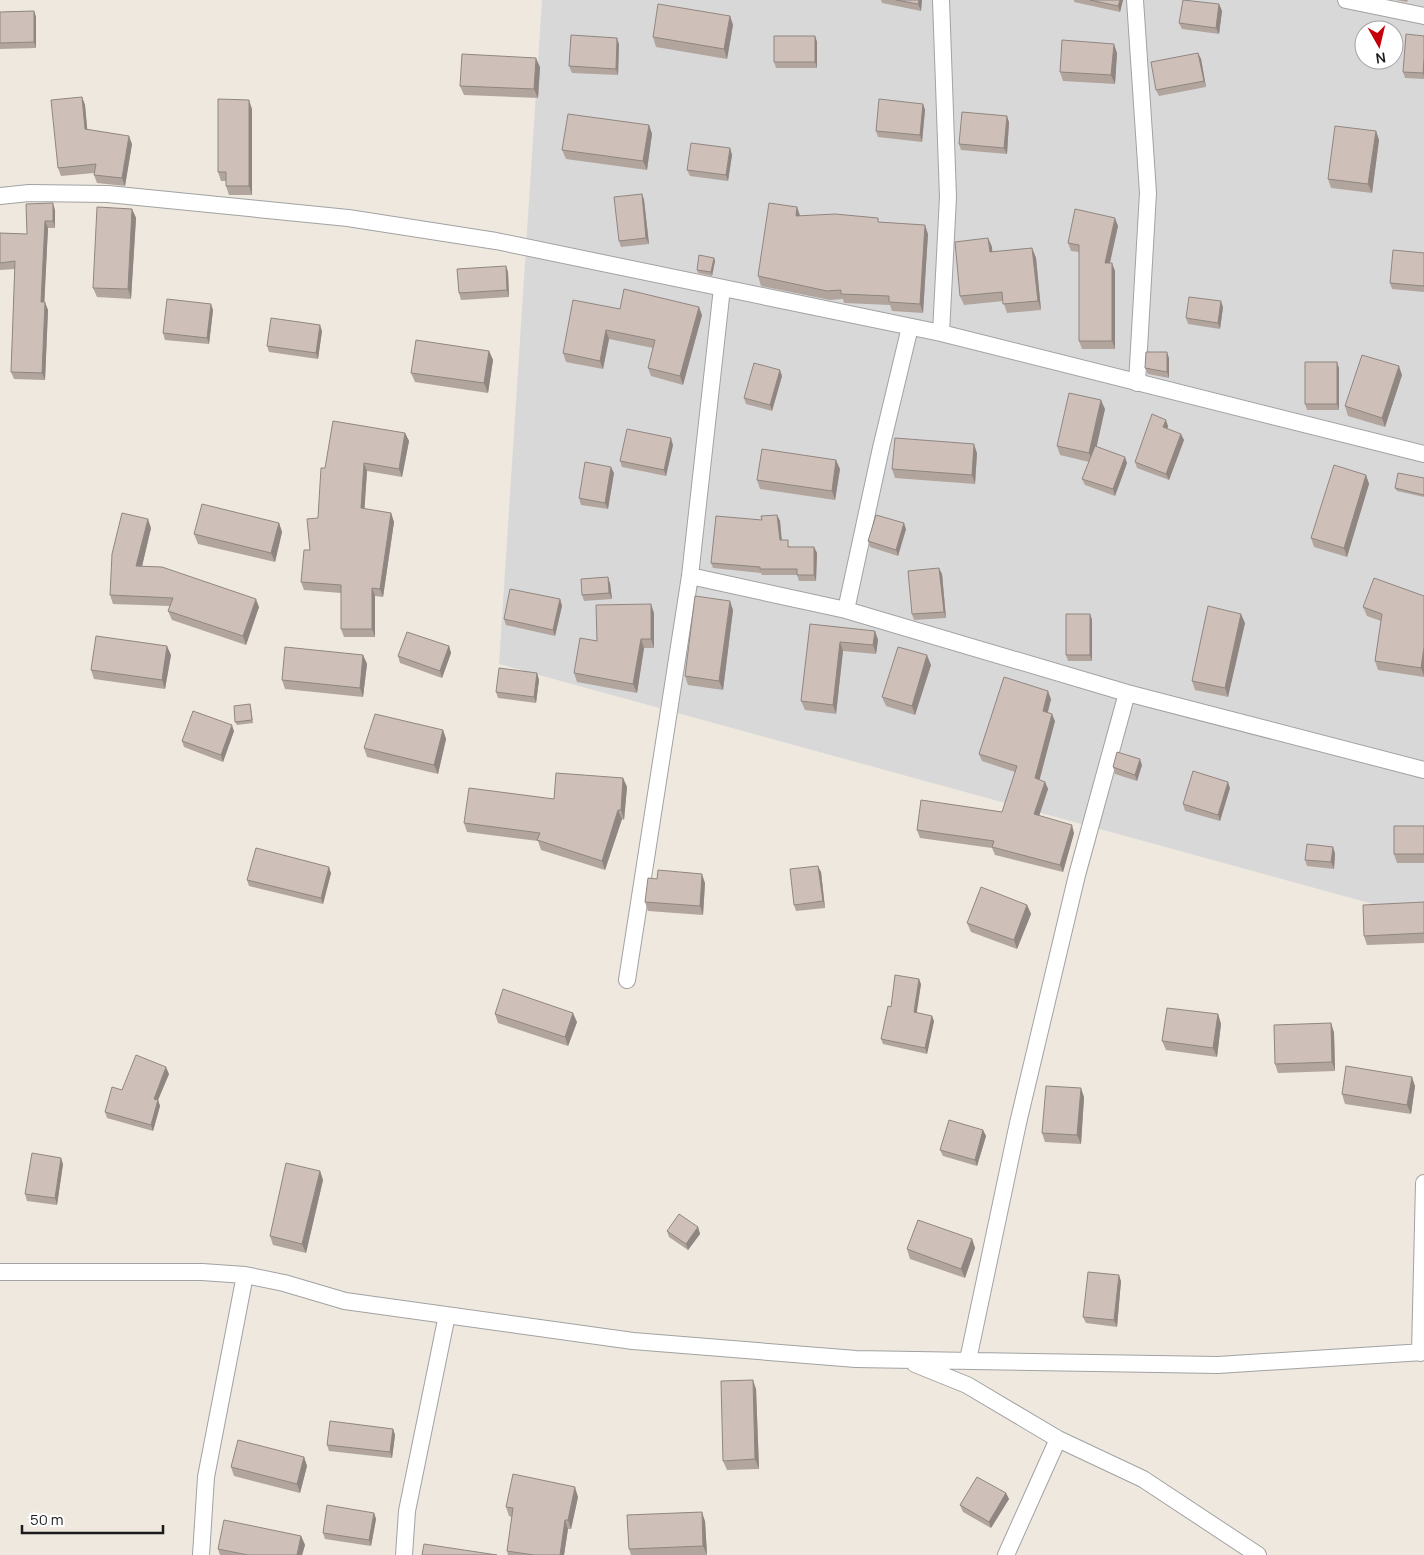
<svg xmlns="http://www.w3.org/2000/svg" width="1424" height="1555" viewBox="0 0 1424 1555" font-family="Manrope,sans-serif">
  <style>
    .residential { fill: #d9d8d8; fill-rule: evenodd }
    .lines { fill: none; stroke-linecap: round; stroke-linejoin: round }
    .street-casing { stroke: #a2a2a2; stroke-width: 18 }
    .street { stroke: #fff; stroke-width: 16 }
    .wall { fill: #b1a59e }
    .shaded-wall { fill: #908681 }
    .building { fill: #cec0b8; stroke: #908681 }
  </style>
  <rect width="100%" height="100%" fill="#eee8df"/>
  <!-- residential -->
  <path class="residential" d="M542,0H1424V918L499,664ZM1364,30H1394V60H1364Z"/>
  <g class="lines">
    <!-- street casing -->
    <g class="street-casing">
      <path id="street" d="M941,0L948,197L941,333
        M1135,0L1148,193L1137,383
        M1346,0L1424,16
        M0,196L29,193L108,194L348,218L496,241L941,333L1424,454
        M690,576L846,610L1127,693L1424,770
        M846,610L881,448L910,327
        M627,980L690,576L722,288
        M0,1272H202L245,1275L284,1283L345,1301L633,1341L856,1359L1218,1365L1424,1352
        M1420,1353L1424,1183
        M968,1360L1018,1123L1077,875L1127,693
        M915,1364L967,1385L1058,1439L1143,1479L1258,1555
        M201,1555L206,1477L245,1275
        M404,1555L407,1511L447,1315
        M1006,1555L1058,1439"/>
    </g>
    <!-- street -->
    <use href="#street" class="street"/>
  </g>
  <!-- wall -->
  <path class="wall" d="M881,0H922L921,11L882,3Z
    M1074,0H1123L1120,12L1074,2Z
    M1396,0H1408L1407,2Z
    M1219,4L1222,11L1219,34L1182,29L1179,23Z
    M34,11L36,17V48L0,49V12Z
    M730,16L733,25L727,59L656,47L653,37Z
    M815,36L817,42V68H776L774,62Z
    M1424,36V79L1405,78L1403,72Z
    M619,44L618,75L572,73L569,66Z
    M1117,53L1115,84L1063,81L1060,72Z
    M1198,53L1201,59L1206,87L1159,96L1156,90Z
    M540,67L538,98L464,95L460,86Z
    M82,97L85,105L87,129L132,144L125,186L97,183L94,175V173L61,176L58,168Z
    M923,104L925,110L922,142L878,137L876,131Z
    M252,109V195H229L226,186V181H221L218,172Z
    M1009,122L1007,154L961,150L959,144Z
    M649,125L652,134L647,170L566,159L562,150Z
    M1376,131L1379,140L1372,193L1331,188L1328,179Z
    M730,148L732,155L728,181L690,176L687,170Z
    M642,194L644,200L649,244L621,247L619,241Z
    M797,207L800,216L880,222L928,234L923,313L892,311L890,305L844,303L843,299L830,300L761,286L758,276Z
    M132,209L136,218L131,299L97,297L93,288Z
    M55,210V228H48L44,302L48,310L45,380L14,379L11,372L15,269L0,270V233L27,234Z
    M1118,226L1110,263L1115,271V349H1082L1079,341V252L1071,251L1068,243Z
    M988,238L992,247V252L1032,248L1036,258L1041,310L1007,313L1003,301L964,305L960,296Z
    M1424,253V292L1392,289L1390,283Z
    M714,258L715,261L712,276L698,273L697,270Z
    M506,266L508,272L509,297L461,300L459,293Z
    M1223,307L1220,329L1188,324L1186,318Z
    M620,309L702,315L683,385L651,376L648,368L653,348L609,339L603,369L566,362L563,353Z
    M213,310L209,344L165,340L163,333Z
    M322,331L318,359L269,352L267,346Z
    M489,351L493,360L488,393L415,382L411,373Z
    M1169,358V378L1148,374L1145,368Z
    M1339,368V410H1307L1305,404Z
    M1402,375L1385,427L1348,416L1345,406Z
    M782,376L772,411L746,404L744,398Z
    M1105,409L1096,447L1127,463L1115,496L1085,485L1082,479L1089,462L1060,455L1057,446Z
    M1168,426L1167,429L1184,440L1169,480L1137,468L1135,462Z
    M405,433L409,441L402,477L367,471L364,509L391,513L394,522L383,597L375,596V637H344L341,629V593L304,590L301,582L318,518L325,468Z
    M673,445L666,476L622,467L620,461Z
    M977,453L975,484L895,478L892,469Z
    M840,469L835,500L760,489L757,480Z
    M614,473L608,509L581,505L579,498Z
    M1366,475L1369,484L1347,557L1314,547L1311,538Z
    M1424,478V497L1397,491L1395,488Z
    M777,515L780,521L782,540L790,547H814L817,553L816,581H799L797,575H762L761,573L713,568L711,563L762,520Z
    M279,523L282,532L275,562L198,544L194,534Z
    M151,528L142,566L259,607L246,645L172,620L168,611L170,606L113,604L110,595Z
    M906,529L898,556L870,547L868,541Z
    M942,574L946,618L914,620L912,614Z
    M610,583L612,599L584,601L582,595Z
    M1424,596V677L1378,670L1375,661L1381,621L1367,616L1363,607Z
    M560,599L562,606L555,636L506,625L504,619Z
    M733,610L723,690L688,685L685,676Z
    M654,613V648H644L637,693L577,682L574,673L597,641Z
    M1090,614L1092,620V661H1068L1066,655Z
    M1245,623L1228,697L1195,690L1192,681Z
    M810,624L875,631L878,640L876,654L843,651L836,714L805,710L801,701Z
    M449,646L451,653L442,678L400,663L398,656Z
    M171,655L165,689L94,679L91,670Z
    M363,655L367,664L363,697L285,689L282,680Z
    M931,665L915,715L886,706L882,697Z
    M537,673L539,680L536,703L498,698L496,692Z
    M1051,699L1048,712L1055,721L1039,780L1045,782L1048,789L1039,816L1074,833L1063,872L995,855L992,848L920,838L917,830L1002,812L1015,772L982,761L979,754Z
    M250,704L251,707L253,723L237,725L235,722Z
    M443,730L446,739L438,774L367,757L364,748Z
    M234,731L223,762L184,747L182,741Z
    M1142,765L1137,781L1115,774L1113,767Z
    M623,778L627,787L624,820L622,819L605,870L541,850L538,841L467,832L464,823L554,799Z
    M1230,788L1220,821L1185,811L1183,804Z
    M1424,826V863H1397L1394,854Z
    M1335,853L1334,869L1307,866L1305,860Z
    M821,872L825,908L796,911L794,905Z
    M331,873L323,904L249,886L247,880Z
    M705,883L703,915L648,911L645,902Z
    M1424,902V943L1367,945L1364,936Z
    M1027,905L1031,914L1017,949L971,932L967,923Z
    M921,984L916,1013L934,1021L927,1054L883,1044L881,1039L891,1007Z
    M495,1014L577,1022L568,1046L498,1023Z
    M1218,1014L1221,1024L1217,1057L1166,1050L1162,1041Z
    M1331,1023L1334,1033L1335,1071L1278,1073L1275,1064Z
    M169,1074L158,1100L160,1106L153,1131L107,1118L105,1112L122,1090Z
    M1415,1086L1411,1114L1345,1104L1342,1094Z
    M1084,1097L1081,1144L1045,1142L1042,1133Z
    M983,1130L986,1136L977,1166L943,1156L940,1150Z
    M63,1164L57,1205L27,1201L25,1194Z
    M320,1171L323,1180L306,1253L273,1245L270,1236Z
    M698,1227L700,1234L688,1250L669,1237L667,1231Z
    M972,1239L975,1248L965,1278L910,1259L907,1249Z
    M1121,1281L1117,1327L1086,1323L1083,1317Z
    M756,1389L759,1469L727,1470L723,1461Z
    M393,1429L395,1435L392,1458L329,1451L327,1445Z
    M304,1457L307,1466L300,1493L234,1476L231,1467Z
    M1006,1493L1009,1499L991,1528L963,1512L960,1505Z
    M578,1497L571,1529H568L564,1555H508L507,1551L512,1517L509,1516L506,1507Z
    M374,1513L376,1519L371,1546L325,1539L323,1533Z
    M705,1521L707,1555H631L629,1549Z
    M301,1536L305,1545L302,1555H220L218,1549Z"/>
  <!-- shaded-wall -->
  <path class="shaded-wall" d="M919,0H922L921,11L918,4Z
    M1120,0H1123L1120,12L1118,6Z
    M1219,4L1222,11L1219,34L1216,28Z
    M34,11L36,17V48L34,42Z
    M730,16L733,25L727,59L724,49Z
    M815,36L817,42V68L815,62Z
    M617,38L619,44L618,75L616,69Z
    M1114,44L1117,53L1115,84L1111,75Z
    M1198,53L1201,59L1206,87L1204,81Z
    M536,58L540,67L538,98L534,89Z
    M1424,58V77L1423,73Z
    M82,97L85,105L88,137L85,129Z
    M249,100L252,109V195L249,186Z
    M923,104L925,110L922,142L920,135Z
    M1007,116L1009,122L1007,154L1004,148Z
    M649,125L652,134L647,170L643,161Z
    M1376,131L1379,140L1372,193L1368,184Z
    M129,136L132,144L125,186L122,178Z
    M730,148L732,155L728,181L726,175Z
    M642,194L644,200L649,244L646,238Z
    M53,203L55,210V228L53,221Z
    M797,207L800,216H796Z
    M132,209L136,218L131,299L128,289Z
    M1115,218L1118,226L1108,271L1105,263Z
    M45,221L48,228L44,310L41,302Z
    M925,225L928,234L923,313L920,304Z
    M988,238L992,247L993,262L990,252Z
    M1032,248L1036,258L1041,310L1038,301Z
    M714,258L715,261L712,276L711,272Z
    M1112,263L1115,271V349L1112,341Z
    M506,266L508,272L509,297L507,290Z
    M1221,301L1223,307L1220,329L1218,323Z
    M45,302L48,310L45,380L42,373Z
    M211,304L213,310L209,344L207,338Z
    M699,307L702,315L683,385L680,376Z
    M320,325L322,331L318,359L316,353Z
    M606,330L609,339L603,369L600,361Z
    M489,351L493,360L488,393L484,383Z
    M1167,352L1169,358V378L1167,372Z
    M1337,362L1339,368V410L1337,404Z
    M1399,366L1402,375L1385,427L1382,418Z
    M780,370L782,376L772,411L770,405Z
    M1101,400L1105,409L1093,463L1089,453Z
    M1166,420L1168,426L1166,433L1163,427Z
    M405,433L409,441L402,477L399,469Z
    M1181,434L1184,440L1169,480L1166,474Z
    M671,438L673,445L666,476L664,470Z
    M974,444L977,453L975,484L972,475Z
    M1125,457L1127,463L1115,496L1113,489Z
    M836,460L840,469L835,500L832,491Z
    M364,463L367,471L364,517L361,508Z
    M611,467L614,473L608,509L605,503Z
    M1366,475L1369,484L1347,557L1344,548Z
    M391,513L394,522L383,597L380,589Z
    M777,515L780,521L782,546L780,540Z
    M148,519L151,528L140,575L136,566Z
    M279,523L282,532L275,562L271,553Z
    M904,523L906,529L898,556L896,550Z
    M814,547L817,553L816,581L814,575Z
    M939,568L942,574L946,618L944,612Z
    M608,577L610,583L612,599L609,593Z
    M372,588L375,596V637L372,629Z
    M256,599L259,607L246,645L243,636Z
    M560,599L562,606L555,636L553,630Z
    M730,601L733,610L723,690L719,681Z
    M651,604L654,613V648L651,639Z
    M1090,614L1092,620V661L1090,655Z
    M1241,614L1245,623L1228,697L1225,688Z
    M875,631L878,640L876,654L873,645Z
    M641,639L644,648L637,693L633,684Z
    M840,642L843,651L836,714L833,705Z
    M167,646L171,655L165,689L162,680Z
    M449,646L451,653L442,678L440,671Z
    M1424,647V676L1421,668Z
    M363,655L367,664L363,697L360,688Z
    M927,655L931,665L915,715L912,706Z
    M537,673L539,680L536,703L534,697Z
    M1048,691L1051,699L1046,719L1043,711Z
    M1052,714L1055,721L1038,786L1035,778Z
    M232,725L234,731L223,762L221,755Z
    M443,730L446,739L438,774L434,765Z
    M1140,759L1142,765L1137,781L1135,775Z
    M623,778L627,787L624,820L621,810Z
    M1045,782L1048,789L1037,822L1034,814Z
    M1228,782L1230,788L1220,821L1218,815Z
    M618,810L622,819L605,870L602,861Z
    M1072,825L1074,833L1063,872L1060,865Z
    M1333,847L1335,853L1334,869L1331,862Z
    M818,866L821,872L825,908L823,901Z
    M329,867L331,873L323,904L321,898Z
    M702,874L705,883L703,915L700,906Z
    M1027,905L1031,914L1017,949L1014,940Z
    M919,979L921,984L916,1018L914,1012Z
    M573,1013L577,1022L568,1046L565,1037Z
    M1218,1014L1221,1024L1217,1057L1213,1048Z
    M932,1016L934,1021L927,1054L925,1048Z
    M1331,1023L1334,1033L1335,1071L1332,1062Z
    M166,1067L169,1074L158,1100L160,1106L153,1131L151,1125L154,1099Z
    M1412,1077L1415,1086L1411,1114L1407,1105Z
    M1081,1088L1084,1097L1081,1144L1077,1135Z
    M983,1130L986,1136L977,1166L975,1160Z
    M61,1158L63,1164L57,1205L55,1198Z
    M320,1171L323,1180L306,1253L302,1244Z
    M698,1227L700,1234L688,1250L686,1244Z
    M972,1239L975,1248L965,1278L961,1269Z
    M1119,1275L1121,1281L1117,1327L1114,1320Z
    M753,1380L756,1389L759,1469L755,1459Z
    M393,1429L395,1435L392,1458L390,1452Z
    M304,1457L307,1466L300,1493L297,1484Z
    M575,1487L578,1497L571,1529L568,1520Z
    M1006,1493L1009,1499L991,1528L989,1522Z
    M702,1512L705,1521L707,1555L703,1546Z
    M374,1513L376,1519L371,1546L369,1540Z
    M565,1520L568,1529L564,1555H560Z
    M301,1536L305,1545L302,1555H297Z"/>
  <!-- building -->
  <path class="building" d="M896,0H919L918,4Z
    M1090,0H1120L1118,6Z
    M1183,0L1219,4L1216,28L1179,23Z
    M658,4L730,16L724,49L653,37Z
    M34,11V42L0,43V12Z
    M1406,34L1424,36V58L1423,73L1403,72Z
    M571,35L617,38L616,69L569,66Z
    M774,36H815V62H774Z
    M1062,40L1114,44L1111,75L1060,72Z
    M1198,53L1204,81L1156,90L1151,62Z
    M462,54L536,58L534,89L460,86Z
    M82,97L85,129L129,136L122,178L94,175L96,164L58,168L51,100Z
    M218,99L249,100V186H226V172H218Z
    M879,99L923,104L920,135L876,131Z
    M962,112L1007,116L1004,148L959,144Z
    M568,114L649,125L643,161L562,150Z
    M1335,126L1376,131L1368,184L1328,179Z
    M691,143L730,148L726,175L687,170Z
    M642,194L646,238L619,241L614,197Z
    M53,203V221H45L41,302H45L42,373L11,372L15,261L0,263V233L27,234L26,204Z
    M769,203L797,207L796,216L835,214L878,218V222L925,225L920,304L889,302V296L841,294V290L827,291L758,276Z
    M97,207L132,209L128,289L93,288Z
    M1075,209L1115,218L1105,263H1112V341H1079V245L1068,243Z
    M988,238L990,252L1032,248L1038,301L1003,304L1002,292L960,296L955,242Z
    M1393,250L1424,253V286L1390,283Z
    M699,255L714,258L711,272L697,270Z
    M506,266L507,290L459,293L457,269Z
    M624,289L699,307L680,376L648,368L655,340L606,330L600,361L563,353L573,300L620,309Z
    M1189,297L1221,301L1218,323L1186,318Z
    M167,299L211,304L207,338L163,333Z
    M271,318L320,325L316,353L267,346Z
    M416,340L489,351L484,383L411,373Z
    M1146,352H1167V372L1145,368Z
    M1362,355L1399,366L1382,418L1345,406Z
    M1305,362H1337V404H1305Z
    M754,363L780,370L770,405L744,398Z
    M1069,393L1101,400L1089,453L1057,446Z
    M1152,414L1166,420L1163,427L1181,434L1166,474L1135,462Z
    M333,421L405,433L399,469L364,463L361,508L391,513L380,589L372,588V629H341V585L301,582L304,550H310L307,519L318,518L321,468H325Z
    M627,429L671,438L664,470L620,461Z
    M895,438L974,444L972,475L892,469Z
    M1095,446L1125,457L1113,489L1082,479Z
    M762,449L836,460L832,491L757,480Z
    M585,462L611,467L605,503L579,498Z
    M1334,465L1366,475L1344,548L1311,538Z
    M1398,473L1424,478V495L1395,488Z
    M202,504L279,523L271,553L194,534Z
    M122,513L148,519L136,566L162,567L256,599L243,636L168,611L173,598L110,595L112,554Z
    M777,515L780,540H788V547H814V575H797V569H760V567L711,563L716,516L762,520L761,516Z
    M876,515L904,523L896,550L868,541Z
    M939,568L944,612L912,614L908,571Z
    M608,577L609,593L582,595L581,579Z
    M1374,578L1424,596V647L1421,668L1375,661L1382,614L1363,607Z
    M510,589L560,599L553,630L504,619Z
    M695,596L730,601L719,681L685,676Z
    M651,604V639H641L633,684L574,673L580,638L597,641L596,605Z
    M1208,606L1241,614L1225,688L1192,681Z
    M1066,614H1090V655H1066Z
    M810,624L875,631L873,645L840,642L833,705L801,701Z
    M407,632L449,646L440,671L398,656Z
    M96,636L167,646L162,680L91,670Z
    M285,647L363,655L360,688L282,680Z
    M898,647L927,655L912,706L882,697Z
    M499,668L537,673L534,697L496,692Z
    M1004,677L1048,691L1043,711L1052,714L1035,778L1045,782L1034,814L1072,825L1060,865L992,847L994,841L917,830L921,800L1002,812L1017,766L979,754Z
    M250,704L252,720L235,722L234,706Z
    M193,711L232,725L221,755L182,741Z
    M375,714L443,730L434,765L364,748Z
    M1117,752L1140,759L1135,775L1113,767Z
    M1193,771L1228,782L1218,815L1183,804Z
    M556,773L623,778L621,810H618L602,861L537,840L540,833L464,823L469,788L554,799Z
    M1394,826H1424V854H1394Z
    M1307,844L1333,847L1331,862L1305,860Z
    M256,848L329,867L321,898L247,880Z
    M818,866L823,901L794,905L790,869Z
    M658,870L702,874L700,906L645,902L648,878L657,879Z
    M981,887L1027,905L1014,940L967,923Z
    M1424,902V933L1364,936L1363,905Z
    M895,975L919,979L914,1012L932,1016L925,1048L881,1039L888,1006L891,1007Z
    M503,989L573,1013L565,1037L495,1014Z
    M1167,1008L1218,1014L1213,1048L1162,1041Z
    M1331,1023L1332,1062L1275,1064L1274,1025Z
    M136,1055L166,1067L154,1099L158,1100L151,1125L105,1112L112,1087L122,1090Z
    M1346,1066L1412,1077L1407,1105L1342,1094Z
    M1046,1086L1081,1088L1077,1135L1042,1133Z
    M949,1120L983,1130L975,1160L940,1150Z
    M32,1153L61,1158L55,1198L25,1194Z
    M286,1163L320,1171L302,1244L270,1236Z
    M679,1214L698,1227L686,1244L667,1231Z
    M918,1220L972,1239L961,1269L907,1249Z
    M1088,1272L1119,1275L1114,1320L1083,1317Z
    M753,1380L755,1459L723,1461L721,1381Z
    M330,1421L393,1429L390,1452L327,1445Z
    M238,1440L304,1457L297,1484L231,1467Z
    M513,1474L575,1487L568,1520H565L560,1555H534L507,1551L513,1508L506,1507Z
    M977,1477L1006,1493L989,1522L960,1505Z
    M327,1505L374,1513L369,1540L323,1533Z
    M702,1512L703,1546L629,1549L627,1515Z
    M224,1520L301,1536L297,1555H248L218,1549Z
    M424,1544L497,1555H422Z"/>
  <!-- north arrow -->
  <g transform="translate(1379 45) rotate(172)"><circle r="24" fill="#ffffff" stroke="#a4a4a4"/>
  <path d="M0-4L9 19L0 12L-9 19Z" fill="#c6000a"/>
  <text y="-8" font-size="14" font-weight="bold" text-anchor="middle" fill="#1b1b1b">N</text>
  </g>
  <!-- scale -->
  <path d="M22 1525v8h141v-8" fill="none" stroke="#1b1b1b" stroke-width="2.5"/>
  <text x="30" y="1525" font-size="15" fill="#1b1b1b" stroke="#ffffff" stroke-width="4" paint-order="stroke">50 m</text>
</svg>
